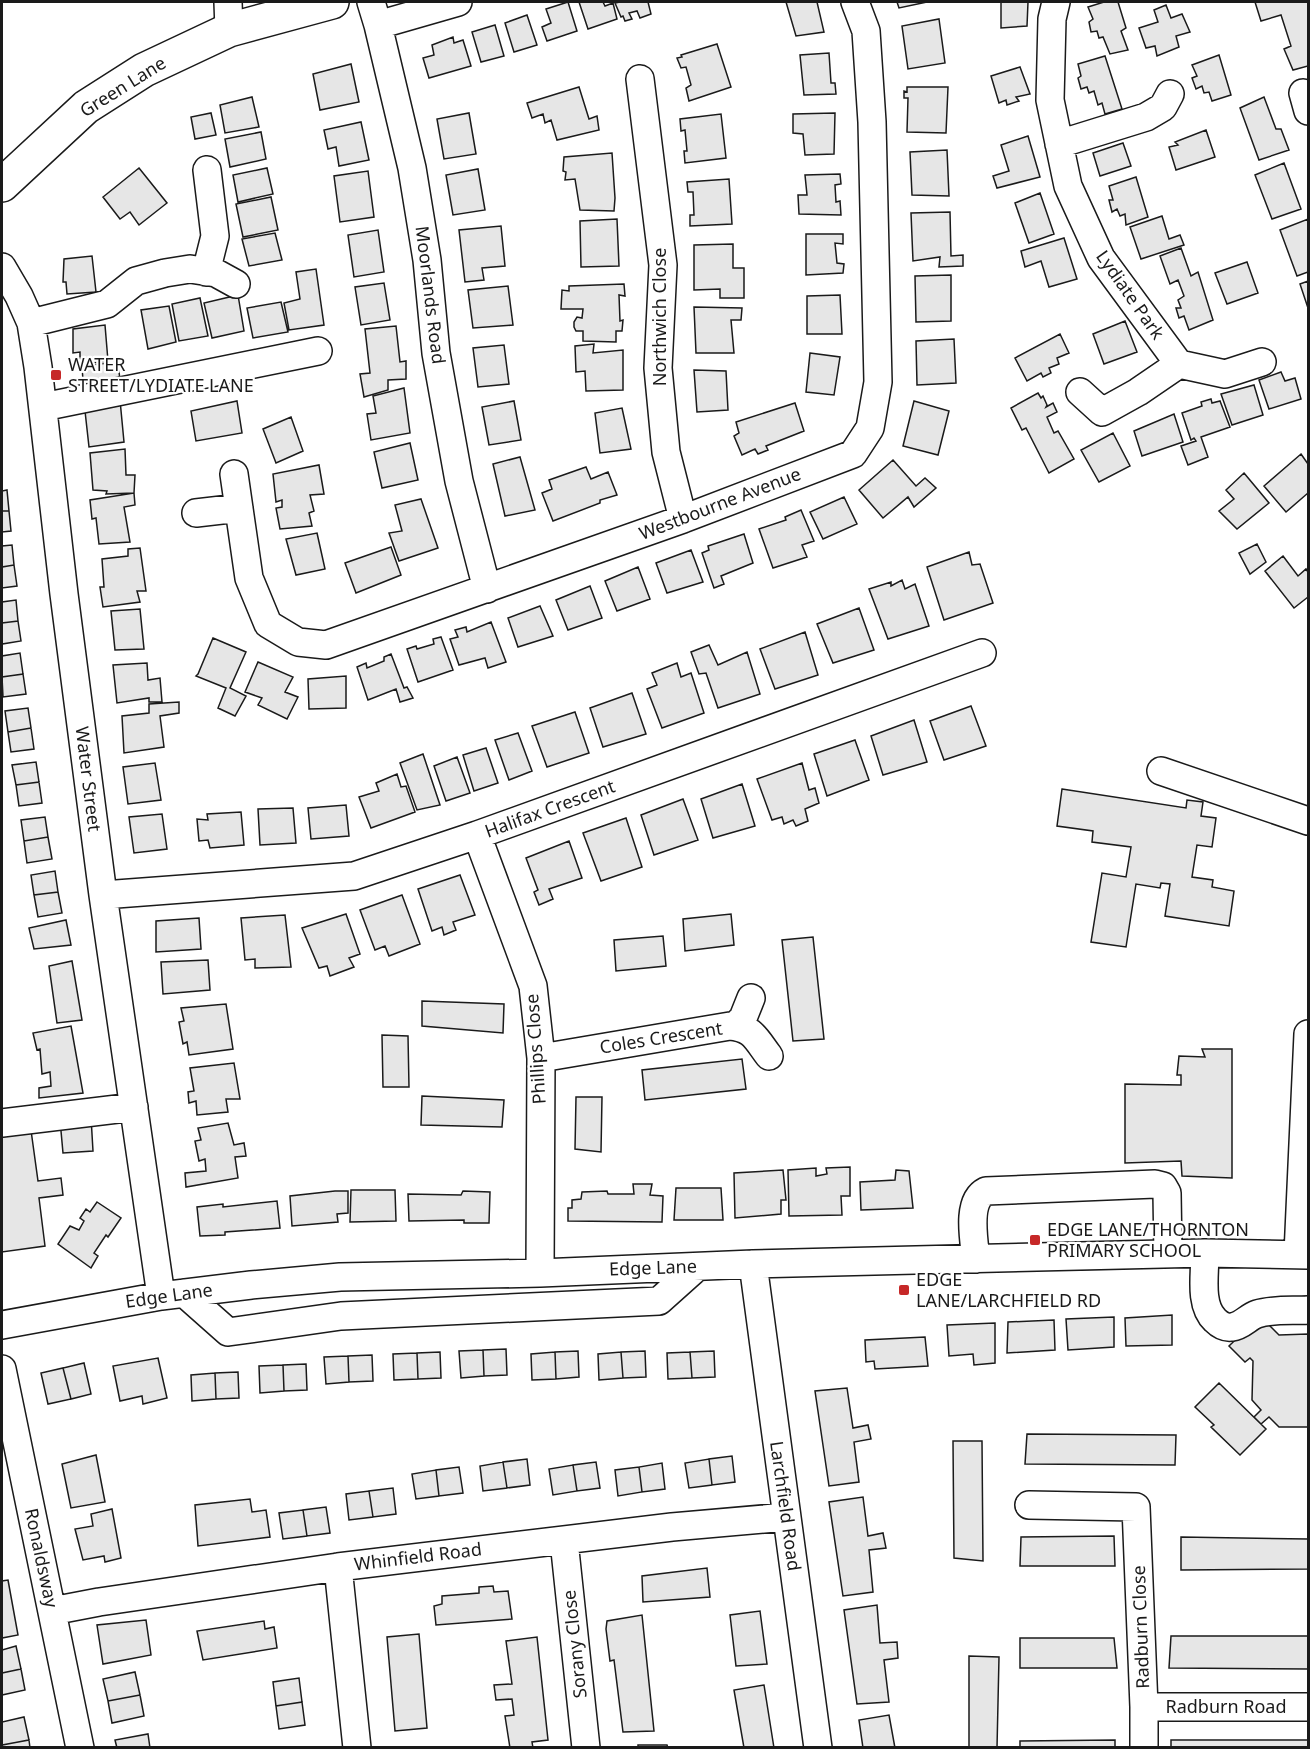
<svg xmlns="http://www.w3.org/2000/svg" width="1310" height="1749" viewBox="0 0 1310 1749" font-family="'Noto Sans',sans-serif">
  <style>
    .building { fill: #e6e6e6; stroke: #1a1a1a; stroke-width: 1.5 }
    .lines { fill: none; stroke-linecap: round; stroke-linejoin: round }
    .minor-casing { stroke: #1a1a1a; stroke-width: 30 }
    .major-casing { stroke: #1a1a1a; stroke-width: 36 }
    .minor { stroke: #fff; stroke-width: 27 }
    .major { stroke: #fff; stroke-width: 33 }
    .poi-dot { fill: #c62828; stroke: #fff; stroke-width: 2 }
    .labels { text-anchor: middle; stroke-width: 4.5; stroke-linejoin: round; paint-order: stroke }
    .street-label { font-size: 18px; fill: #1a1a1a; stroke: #fff }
    .poi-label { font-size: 18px; fill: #1a1a1a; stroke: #fff; text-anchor: start }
  </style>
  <rect width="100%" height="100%" fill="#fff"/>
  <!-- building -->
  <path class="building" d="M568,2L577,31L547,41L542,27L551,23L546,9Z
    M579,2H603L605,6L613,3L617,19L588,29Z
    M620,2H648L651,14L640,18L637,11L629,13L632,19L625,21L623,16L621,17L615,3Z
    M786,2H817L824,32L796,36Z
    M897,2H927L899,8Z
    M1001,2H1028L1027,26L1001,28Z
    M1104,2H1118L1126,28L1121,31L1128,50L1110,54L1103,37L1099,38L1097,31L1091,32L1089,22L1093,19L1088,7Z
    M1255,2H1308V66L1293,70L1284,49L1291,46L1281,15L1261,21Z
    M1166,5L1171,18L1182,14L1190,32L1176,36L1179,47L1157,56L1155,46L1146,48L1139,28L1158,22L1154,10Z
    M527,15L537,45L514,52L505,23Z
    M939,19L945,63L908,69L902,26Z
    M495,25L504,56L481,62L472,32Z
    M453,37L454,43L463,40L471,66L429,78L423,58L434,55L432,45Z
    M717,44L731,87L689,101L686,88L691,85L686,67L681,68L677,58L682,57L681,55Z
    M829,53L831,83H835L836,94L804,95L800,55Z
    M1219,55L1231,95L1212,101L1209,92L1204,93L1202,86L1196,89L1192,78L1197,76L1192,65Z
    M1105,56L1122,109L1105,114L1102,103L1098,105L1094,91L1089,93L1087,87L1081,89L1078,78L1081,76L1078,64Z
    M351,64L359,102L320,110L313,74Z
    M1020,67L1030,94L1016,97L1019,101L1007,105L1006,100L999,103L991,76Z
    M579,87L589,119L597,116L599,130L557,140L551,120L545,123L543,114L532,118L527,103Z
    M907,87H948L946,133L907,132L908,98H904V91L907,92Z
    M252,97L259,127L225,133L220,105Z
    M1264,97L1276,129H1281L1289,150L1259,160L1240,108Z
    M211,113L216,135L195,139L191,117Z
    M469,113L476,154L444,159L437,119Z
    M835,113L834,154L805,155L803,134L793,133V114Z
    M721,114L726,158L685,163L684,151H687L685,130L681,131L680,119Z
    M361,122L369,160L339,166L336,147L328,149L324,130Z
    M1206,130L1215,157L1176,170L1169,147L1178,145L1175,142Z
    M261,132L266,159L230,167L225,139Z
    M1028,136L1040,177L997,188L993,176L1009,171L1001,145Z
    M1123,143L1131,166L1100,176L1093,153Z
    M947,150L949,196L912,195L910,152Z
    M612,153L615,198L614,211L580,210L575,179L565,180L566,172L563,171L564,157Z
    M1284,163L1301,209L1272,219L1255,175Z
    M139,168L167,203L139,225L130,212L120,219L103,197Z
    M267,168L273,194L238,202L233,175Z
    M478,169L485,210L453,215L446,175Z
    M368,171L374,217L340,222L334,176Z
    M840,174L841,184L835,185L836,202L840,201L841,215L799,214L798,195H807L805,175Z
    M1136,177L1148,217L1126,225L1125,214L1120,216L1117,209L1112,212L1109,200H1113L1109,186Z
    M729,179L732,224L690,226V215H694L693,192H688L687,182Z
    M1040,193L1054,234L1029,243L1015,203Z
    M271,197L278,230L243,237L236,204Z
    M950,212L951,256L963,255V266L939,267L940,257L913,261L911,213Z
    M1162,216L1169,239L1180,235L1184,245L1141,259L1130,227Z
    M617,219L619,266L581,267L580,221Z
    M1308,219V272L1297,276L1280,230Z
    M501,226L505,266L482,268L484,280L465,282L459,230Z
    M378,230L384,272L354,277L348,235Z
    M275,233L282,260L249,266L242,239Z
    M806,234H843V244L835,243L837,263L844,264L843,273L806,275Z
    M1064,238L1077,279L1049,287L1041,261L1025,267L1021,251Z
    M733,244V268H744V298H720V289L694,290V245Z
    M1181,248L1191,276L1198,272L1213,320L1189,330L1184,316L1179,318L1176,308H1181L1178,300L1184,296L1178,280L1170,284L1160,256Z
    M92,256L96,292L67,294L66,282H63L64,259Z
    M1247,262L1258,293L1227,304L1215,273Z
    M316,269L324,325L289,330L284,303L300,299L296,272Z
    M951,275V321L916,322L915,276Z
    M1308,281V308L1300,284Z
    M384,283L390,320L361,325L355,287Z
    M624,284L625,296L619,295L620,321L623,320L622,331H616V342L583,341V331H576L574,327V322L577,317L582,318L583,309H561L562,290L569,291V286Z
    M508,286L513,325L473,328L468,290Z
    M238,295L244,331L212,338L204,303Z
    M840,295L842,334H807V296Z
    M200,298L208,336L179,341L172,304Z
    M281,302L288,332L253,338L247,308Z
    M169,306L176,342L148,349L141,310Z
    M694,307L742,308L741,320H731L734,353H696Z
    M1125,321L1137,352L1104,364L1093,334Z
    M105,325L108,361L80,364V352L73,353V329Z
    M396,326L400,362L406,361V379L388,380V390L364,397L360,374L370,373L365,329Z
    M1060,334L1069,353L1057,358L1059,364L1049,368L1051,373L1043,377L1041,373L1027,381L1015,358Z
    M954,339L956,383L917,385L916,341Z
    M594,344L593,353L623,350V390L586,391L585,371L576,372L575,346Z
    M504,345L509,384L478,387L473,348Z
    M810,353L840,357L834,395L806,392Z
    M118,362L121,390L84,396L82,366Z
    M694,370L726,371L728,410L697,412Z
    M1281,372L1285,381L1295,378L1301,399L1269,409L1259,380Z
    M1254,385L1263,415L1232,425L1221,394Z
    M404,388L410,433L371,440L367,414L376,413L373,396Z
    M1038,393L1041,398L1043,396L1047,405L1046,407L1053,403L1057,412L1047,417L1054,433L1058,431L1074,459L1049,473L1026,428L1022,430L1011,408Z
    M1211,399L1212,403L1220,401L1230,427L1201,437L1208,457L1188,465L1181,446L1196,441L1194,438L1191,440L1182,413L1202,406L1201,402Z
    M120,400L124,442L89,447L84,402Z
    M237,401L242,433L196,441L191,411Z
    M514,401L521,440L489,445L482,407Z
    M914,401L949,411L938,455L903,446Z
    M795,403L804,431L766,446L768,450L758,454L755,449L742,455L734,436L739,433L736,422Z
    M622,408L631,449L600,453L595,413Z
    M1174,414L1183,442L1142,456L1134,431Z
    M291,417L303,451L276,463L263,429Z
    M1113,433L1130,466L1099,482L1081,450Z
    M410,443L418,480L382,488L374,452Z
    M125,449L126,475H135L134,493L106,494L107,491L93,490L90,453Z
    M1301,454L1308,464V493L1286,512L1264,486Z
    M520,457L535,510L505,516L493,464Z
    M893,460L916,486L925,478L936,488L914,507L908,497L883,518L859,490Z
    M319,465L324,494L310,495L314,511L309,513L312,526L280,529L276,508L282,507V500L276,502L273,474Z
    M586,467L591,479L608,472L617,495L600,500V503L553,521L542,493L552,489L549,480Z
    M1244,473L1269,503L1237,529L1219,511L1234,499L1226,490Z
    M7,490L9,511H2V491Z
    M134,493L135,505L124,507L130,542L99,544L96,518L92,519L90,500Z
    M844,497L857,524L823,539L810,512Z
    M421,499L438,548L399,561L389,533L402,531L395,505Z
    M801,510L814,541L802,545L807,557L773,568L759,529L786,520L785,517Z
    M2,511H9L11,531L2,532Z
    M317,533L325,569L296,575L286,539Z
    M744,534L753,563L721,576L724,584L714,588L702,553L709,550L708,546Z
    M1257,544L1266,562L1250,574L1239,553Z
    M12,545L14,565L2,567V546Z
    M391,547L401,575L356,593L345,563Z
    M140,548L146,591H137L140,602L103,607L100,587H104L102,559L128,556V549Z
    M691,550L703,582L667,593L656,563Z
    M969,552L972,565L980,564L993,603L944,620L927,567Z
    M1283,556L1298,576L1306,569L1308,572V597L1294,608L1265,571Z
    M14,565L17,586L2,588V567Z
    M638,567L650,599L617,611L605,581Z
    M902,580L905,589L915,584L929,626L888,639L869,589L891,582V586Z
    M590,586L602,618L568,630L556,600Z
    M16,600L18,621L2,623V602Z
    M540,606L553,636L518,647L508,618Z
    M859,608L874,650L833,663L817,624Z
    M140,609L144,649L115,650L111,611Z
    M18,621L21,641L2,644V623Z
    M491,622L506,662L488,668L485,658L459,665L450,639L458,637L455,630L466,627L467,632Z
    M805,632L818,675L775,689L760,649Z
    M441,637L453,670L418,682L407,649L416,646L417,649L434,644L433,639Z
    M213,638L246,652L230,688L246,696L235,716L218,708L226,688L196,676L198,674Z
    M709,645L718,665L747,652L760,694L718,708L706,673L699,674L691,652Z
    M20,653L23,674L2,677V656Z
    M391,654L404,688L407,687L413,698L400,702L396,689L368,700L357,667L366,663L367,668L384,661V657Z
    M258,662L293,677L285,692L298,697L287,719L258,705L262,698L245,692Z
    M147,663L148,680L160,678L162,702H149V698L117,703L113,665Z
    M677,663L681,677L691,673L704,713L662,728L647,689L657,685L652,673Z
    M23,674L26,694L3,697L2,677Z
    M346,676V708L309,709L308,679Z
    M632,693L646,734L603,747L590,708Z
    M179,702V713L160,716L164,747L124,753L122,716L149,713V704Z
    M971,706L986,746L944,760L930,721Z
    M28,708L31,728L8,732L5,711Z
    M575,712L589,753L547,767L532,726Z
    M914,720L927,762L883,775L871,736Z
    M31,728L34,749L11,752L8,732Z
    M518,733L532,771L509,780L495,740Z
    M855,740L869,780L827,796L814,754Z
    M486,748L498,783L474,791L463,755Z
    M423,754L440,805L417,810L400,763Z
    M457,757L470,793L446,801L434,766Z
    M36,762L39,782L16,785L12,765Z
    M155,763L161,800L128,804L123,767Z
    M802,763L809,790L815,788L819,803L805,809L808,821L796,826L793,820L784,824L782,817L772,820L757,779Z
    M397,774L401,787L406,786L415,812L371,828L359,797L379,791L376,783Z
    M39,782L42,803L19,806L16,785Z
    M742,784L755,826L713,838L701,799Z
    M1062,789L1186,808L1187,800L1203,802L1201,816L1216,818L1212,847L1197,845L1192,877L1213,880L1212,887L1234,891L1229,926L1165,916L1170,884L1161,883L1160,888L1136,884L1126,947L1091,942L1102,873L1126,877L1131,847L1092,842L1093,831L1057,826Z
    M683,799L698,840L654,855L641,815Z
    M346,805L349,836L311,839L308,808Z
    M293,808L296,843L260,845L258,809Z
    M241,812L244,845L210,848L208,840L199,841L197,819L208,820L207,814Z
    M162,814L167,849L134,853L129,817Z
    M45,817L48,837L24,841L21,820Z
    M626,818L642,867L601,881L583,833Z
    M48,837L52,859L27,863L24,841Z
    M569,841L582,878L549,889L553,899L539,905L534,892L538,890L526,858Z
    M55,871L58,892L34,895L31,875Z
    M460,875L475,915L453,922L456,930L444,935L442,927L432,931L418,889Z
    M58,892L62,913L38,917L34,895Z
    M402,895L420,944L389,956L385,946L375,950L360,910Z
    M346,914L360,954L349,958L354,967L330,976L327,966L319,968L302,928Z
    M731,914L734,945L685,951L683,919Z
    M285,915L291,967L255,968V959L245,960L241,918Z
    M199,918L201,949L156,952V921Z
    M66,920L71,945L34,949L29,928Z
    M663,936L666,966L616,971L614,940Z
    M813,937L824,1039L793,1041L782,940Z
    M208,960L210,990L163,994L161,962Z
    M72,961L82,1020L57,1023L49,966Z
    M422,1001L504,1004L503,1033L422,1026Z
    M226,1004L233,1049L189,1055L187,1042L183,1044L179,1022L184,1021L181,1008Z
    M71,1026L83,1093L39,1098V1088L51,1086L50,1072L42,1074L40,1049L37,1050L33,1033Z
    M382,1035L408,1036L409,1087H383Z
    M1202,1049H1232V1178L1182,1176L1181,1161L1125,1163V1084L1181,1085V1075H1177L1179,1056L1205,1057Z
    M742,1059L746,1089L645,1100L642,1070Z
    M234,1063L240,1099H226L228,1112L197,1115L196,1101L189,1103L188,1092L194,1091L190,1068Z
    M422,1096L504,1100L502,1127L421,1125Z
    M576,1097H602L601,1152L575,1149Z
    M91,1117L93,1151L63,1153L60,1120Z
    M30,1123L38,1181L61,1178L63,1195L39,1198L45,1246L2,1252V1127Z
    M228,1123L234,1145L244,1143L246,1156L235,1157L238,1178L186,1187L185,1173L206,1171L205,1159L199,1161L195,1141L201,1140L198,1128Z
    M850,1167V1196H841L842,1215L789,1216L788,1170L816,1168V1176L827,1174L826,1168Z
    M783,1170L786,1200H781V1214L735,1218L734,1173Z
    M896,1170L909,1171L913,1208L861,1210L860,1182L895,1180Z
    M633,1184H652L650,1195L663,1196L662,1222L568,1221V1208H572V1200L581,1199L582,1192L607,1191L608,1194H634Z
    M676,1188H721L723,1220H674Z
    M351,1190H395L396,1221L350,1222Z
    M335,1191H348V1213L337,1214L338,1222L292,1226L290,1196Z
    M463,1191L490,1192L489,1223H464V1220L409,1221L408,1194L461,1195Z
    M277,1201L280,1228L225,1232V1235L200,1236L197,1207L223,1204V1207Z
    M97,1202L121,1218L108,1237L106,1235L94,1253L98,1256L91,1268L58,1244L70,1226L79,1230L84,1221L80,1218L86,1209L90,1212Z
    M1172,1315V1345L1126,1346L1125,1318Z
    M1260,1316L1279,1335L1308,1334V1427H1279L1269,1417L1261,1424L1254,1417L1261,1410L1252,1400L1253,1361L1250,1358L1245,1362L1229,1346Z
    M1114,1317V1347L1068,1350L1066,1319Z
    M1054,1320L1055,1350L1007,1353L1008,1322Z
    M995,1323V1363L974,1365L973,1354L949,1356L947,1325Z
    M925,1337L928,1366L875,1369L874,1361L866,1362L865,1340Z
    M506,1349L507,1375L484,1376L483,1350Z
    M483,1350L484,1376L461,1378L459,1351Z
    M578,1351L579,1377L556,1379L555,1352Z
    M645,1351L646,1377L623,1378L621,1352Z
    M714,1351L715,1377L692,1378L690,1352Z
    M440,1352L441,1378L418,1379L417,1353Z
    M555,1352L556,1379L532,1380L531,1354Z
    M621,1352L623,1378L599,1380L598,1354Z
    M690,1352L692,1378L668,1379L667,1353Z
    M417,1353L418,1379L394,1380L393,1354Z
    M372,1355L373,1381L349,1382L348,1356Z
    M348,1356L349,1382L326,1384L324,1357Z
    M158,1358L167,1398L143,1404L142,1396L120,1401L113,1366Z
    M84,1363L91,1394L71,1399L63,1368Z
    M306,1364L307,1390L284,1391L283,1365Z
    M283,1365L284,1391L260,1393L259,1366Z
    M63,1368L71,1399L48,1404L41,1373Z
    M238,1372L239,1398L216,1399L215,1373Z
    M215,1373L216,1399L192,1401L191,1375Z
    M1219,1383L1266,1429L1240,1455L1211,1427L1214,1425L1195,1407Z
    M847,1388L853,1428L868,1425L871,1439L854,1442L859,1482L829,1486L815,1391Z
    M1027,1434L1176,1435L1175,1465L1025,1464Z
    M953,1441H982L983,1561L954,1558Z
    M96,1455L105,1502L71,1508L62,1464Z
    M732,1456L735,1482L712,1485L709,1459Z
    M527,1459L530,1485L507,1488L503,1462Z
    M709,1459L712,1485L689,1488L685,1463Z
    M503,1462L507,1488L483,1491L480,1466Z
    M596,1462L600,1488L577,1491L573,1465Z
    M662,1463L665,1489L642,1492L639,1467Z
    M573,1465L577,1491L553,1495L549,1469Z
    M459,1467L463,1493L439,1496L436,1470Z
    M639,1467L642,1492L618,1496L615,1470Z
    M436,1470L439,1496L416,1499L412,1474Z
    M393,1488L396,1514L373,1517L369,1491Z
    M369,1491L373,1517L349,1520L346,1494Z
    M863,1497L868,1536L883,1533L886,1548L869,1550L873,1592L843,1596L829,1502Z
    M250,1499L252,1512L266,1510L270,1537L198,1546L195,1505Z
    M326,1507L330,1533L307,1536L303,1510Z
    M112,1509L121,1558L105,1562L104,1556L83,1560L75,1529L93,1526L91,1514Z
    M303,1510L307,1536L283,1539L279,1513Z
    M1114,1536L1115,1566H1020L1021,1537Z
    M1181,1537L1308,1539V1569L1181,1570Z
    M707,1568L710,1597L643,1602L642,1576Z
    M8,1580L18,1635L2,1638V1581Z
    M493,1586L494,1592L508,1591L512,1619L436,1625L434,1606L442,1604V1596L479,1593V1587Z
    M877,1605L880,1643L897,1642L898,1658L884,1660L889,1702L857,1704L844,1610Z
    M760,1611L767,1664L736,1666L730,1615Z
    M642,1615L654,1731L623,1732L614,1660L610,1661L606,1629L607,1621Z
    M146,1620L151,1655L103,1664L97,1625Z
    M264,1621L265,1629L274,1627L277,1648L203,1660L197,1631Z
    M419,1634L427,1728L395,1731L387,1637Z
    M1171,1636H1308V1669L1169,1668Z
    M537,1637L548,1740L532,1742L533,1748H510L505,1716L514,1715L512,1699L496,1700L494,1685L512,1684L506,1641Z
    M1020,1638H1114L1117,1668H1020Z
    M16,1646L21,1669L2,1673V1650Z
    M969,1656L999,1657L997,1748H969Z
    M21,1669L25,1690L2,1695V1673Z
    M135,1672L140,1695L108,1701L103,1679Z
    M299,1678L302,1702L276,1706L273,1682Z
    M764,1685L774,1748H744L734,1690Z
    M140,1695L144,1716L112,1723L108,1701Z
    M302,1702L305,1725L279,1729L276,1706Z
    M889,1715L895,1748H863L859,1720Z
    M24,1717L29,1740L2,1745V1722Z
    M148,1734L150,1748H117L115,1740Z
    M29,1740L30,1748H2V1745Z
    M1115,1740V1748H1020V1741Z
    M1171,1740H1308V1748H1171Z
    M638,1745H667L668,1748H638Z"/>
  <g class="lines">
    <!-- minor casing -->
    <g class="minor-casing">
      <path id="minor" d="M228,2L229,30
        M371,2L378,25L412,168L427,260L436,353L459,481L487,589
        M1056,2L1052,19L1050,100L1068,186L1101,258L1179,364L1138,392L1102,412L1080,392
        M378,25L458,2
        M640,79L663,265L658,368L666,452L683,519
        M1303,93L1308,111
        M1059,144L1146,117L1163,107L1170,94
        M2,267L19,296L31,323L38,367L64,594L103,895L161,1296
        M206,272L215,236L207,170
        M31,323L107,304L136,281L165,273L190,269L216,273L236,284
        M1179,364L1225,374L1262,362
        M43,407L318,351
        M234,474L249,578L268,624L298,642L326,645L683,519L853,454L870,428L878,382L872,122L866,31L855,2
        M196,513L239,508
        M1161,771L1308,821
        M477,835L533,986L541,1058L540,1273
        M103,895L354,876L477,835L982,653
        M735,1026L743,1018L751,998
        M541,1058L730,1026C753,1028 756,1039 769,1056
        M2,1123L134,1107
        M1205,1253C1205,1274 1199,1305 1215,1320C1220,1325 1226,1328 1232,1327C1242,1326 1248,1317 1257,1314C1273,1309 1292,1311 1308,1310
        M1298,1254L1308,1034
        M976,1259C974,1240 966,1201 986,1191L1155,1184L1163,1186L1167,1193L1168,1254
        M753,1264L818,1748
        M184,1293L228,1332L341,1316L659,1301L697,1267
        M2,1325L161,1296L251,1285L340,1277L540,1273L753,1264L1205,1253L1308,1255
        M2,1369L80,1748
        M1029,1505L1136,1507L1144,1707V1748
        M564,1541L586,1748
        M338,1567L357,1748
        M52,1611L99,1602L338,1567L672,1527L786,1517
        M1144,1707H1308"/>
    </g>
    <!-- major casing -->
    <g class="major-casing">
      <path id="major" d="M2,185L86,107L144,70L229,30L332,2"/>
    </g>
    <!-- minor -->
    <use href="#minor" class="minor"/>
    <!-- major -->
    <use href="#major" class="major"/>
  </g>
  <!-- markers -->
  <g class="poi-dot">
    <rect x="50" y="369" width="12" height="12" rx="3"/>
    <rect x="1029" y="1234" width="12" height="12" rx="3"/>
    <rect x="898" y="1284" width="12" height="12" rx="3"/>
  </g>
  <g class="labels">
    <!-- street labels -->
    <g class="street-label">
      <text transform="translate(123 87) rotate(-32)" y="6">Green Lane</text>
      <text transform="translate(430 295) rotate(83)" y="6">Moorlands Road</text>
      <text transform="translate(1130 295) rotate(55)" y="6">Lydiate Park</text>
      <text transform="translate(660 317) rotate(-90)" y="6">Northwich Close</text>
      <text transform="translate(720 504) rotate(-21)" y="6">Westbourne Avenue</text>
      <text transform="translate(88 779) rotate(83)" y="6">Water Street</text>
      <text transform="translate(550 809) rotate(-20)" y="6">Halifax Crescent</text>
      <text transform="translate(661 1038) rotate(-9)" y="6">Coles Crescent</text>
      <text transform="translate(536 1049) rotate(-94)" y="6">Phillips Close</text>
      <text transform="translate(653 1268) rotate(-2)" y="6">Edge Lane</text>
      <text transform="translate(169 1296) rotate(-8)" y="6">Edge Lane</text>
      <text transform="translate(785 1506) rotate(82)" y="6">Larchfield Road</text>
      <text transform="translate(418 1557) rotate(-7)" y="6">Whinfield Road</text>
      <text transform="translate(41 1558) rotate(78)" y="6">Ronaldsway</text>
      <text transform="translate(1141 1627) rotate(-92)" y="6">Radburn Close</text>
      <text transform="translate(575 1644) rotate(-96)" y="6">Sorany Close</text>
      <text x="1226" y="1713">Radburn Road</text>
    </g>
    <!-- poi labels -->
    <g class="poi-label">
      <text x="68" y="371">WATER<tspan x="68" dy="21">STREET/LYDIATE LANE</tspan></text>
      <text x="1047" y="1236">EDGE LANE/THORNTON<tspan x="1047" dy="21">PRIMARY SCHOOL</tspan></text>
      <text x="916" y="1286">EDGE<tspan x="916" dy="21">LANE/LARCHFIELD RD</tspan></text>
    </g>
  </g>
  <!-- border -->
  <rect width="1310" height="1749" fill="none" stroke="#1a1a1a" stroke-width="6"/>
</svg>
